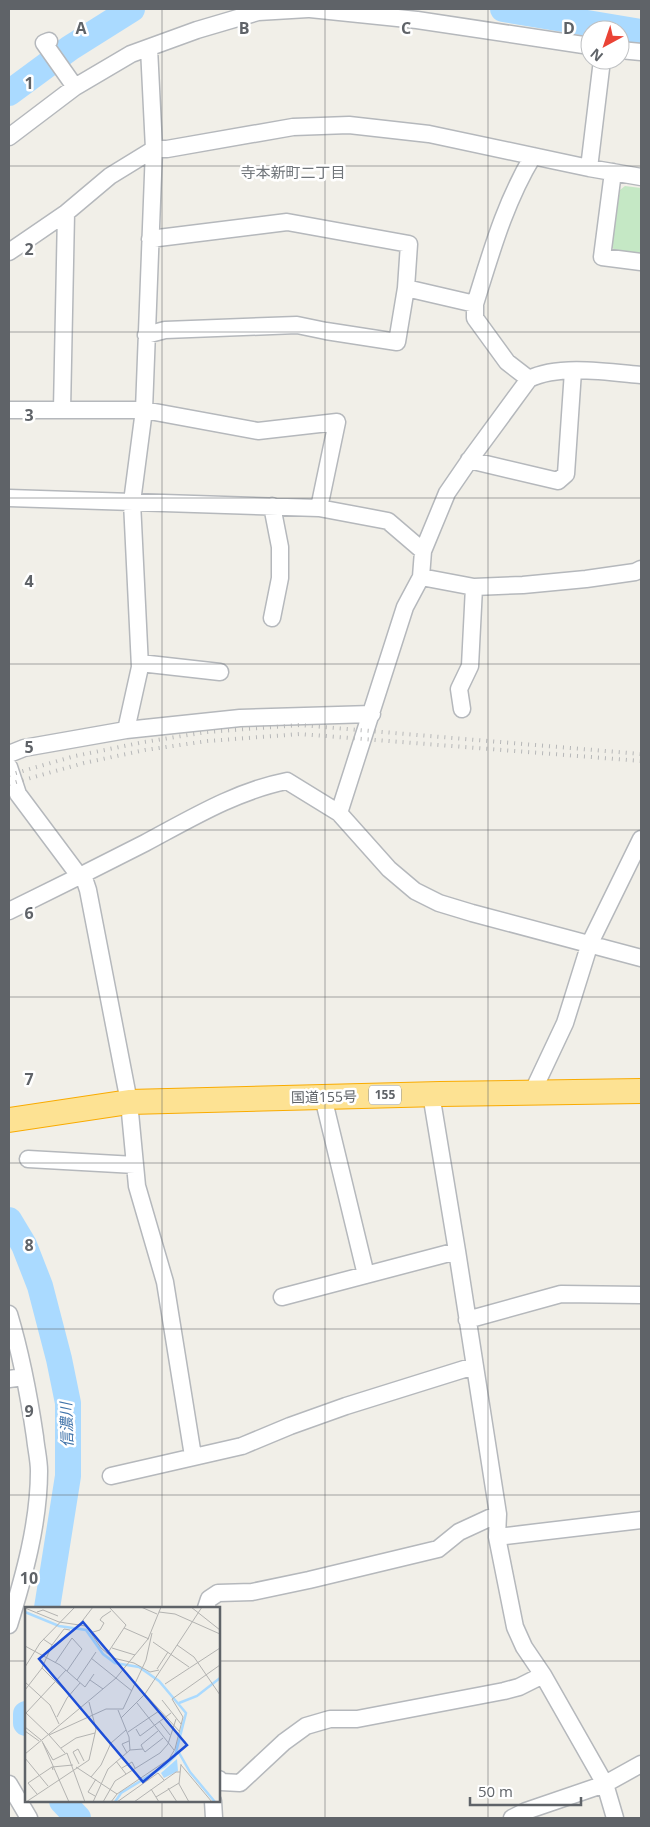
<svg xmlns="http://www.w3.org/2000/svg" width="650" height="1827" viewBox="0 0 650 1827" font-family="'Open Sans','Noto Sans JP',sans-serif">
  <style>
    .green { fill: #c5e8c5 }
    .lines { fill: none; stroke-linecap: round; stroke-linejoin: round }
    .river { stroke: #aadaff; stroke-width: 26 }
    .minor-casing { stroke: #b5b8bc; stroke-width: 19 }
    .highway-casing { stroke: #f9ab00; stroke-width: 26 }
    .minor { stroke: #fff; stroke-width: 16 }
    .highway { stroke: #fde293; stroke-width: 24 }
    .rail { stroke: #b6b7b8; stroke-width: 4; stroke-dasharray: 1 6; stroke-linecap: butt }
    .grid { fill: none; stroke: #5f6368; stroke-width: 1; stroke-opacity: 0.55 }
    .labels { text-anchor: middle; stroke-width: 5; stroke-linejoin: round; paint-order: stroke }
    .shield { fill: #fff; stroke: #8f9295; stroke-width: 1 }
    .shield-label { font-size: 12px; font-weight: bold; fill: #5f6368 }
    .street-label { font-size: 14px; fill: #5f6368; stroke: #fff }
    .neighbourhood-label { font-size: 15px; fill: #70757a; stroke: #fff }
    .water-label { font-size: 15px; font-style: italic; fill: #4174aa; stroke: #fff }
    .inset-river { fill: none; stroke: #aadaff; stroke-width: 2.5 }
    .inset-road { fill: none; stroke: #b3b3b1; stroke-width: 1 }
    .view { fill: #1d4ed8; fill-opacity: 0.15; stroke: #1d4ed8; stroke-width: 2.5 }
    .inset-edge { fill: none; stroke: #5f6368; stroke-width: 2.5 }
    .grid-label { font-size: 16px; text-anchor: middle; font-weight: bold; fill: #5f6368; stroke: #fff; stroke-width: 5; stroke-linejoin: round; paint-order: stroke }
  </style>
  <rect width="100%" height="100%" fill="#f1efe8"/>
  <!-- green -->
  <path class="green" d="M625,186L641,188V254L615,250L611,247L620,190Z"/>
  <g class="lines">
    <!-- river -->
    <path class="river" d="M503,9L641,32
      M9,93L70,48L132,9
      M9,1220L24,1245L40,1286L59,1359L68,1403V1476L47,1608
      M26,1714V1723
      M62,1801L78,1818"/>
    <!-- minor casing -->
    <g class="minor-casing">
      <path id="minor" d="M310,9L417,20L590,46
        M49,41L44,43L75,87
        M620,50L641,52
        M9,137L75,87L131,54L197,30L258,12L308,9
        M589,168L602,60
        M613,172L602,257L641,262
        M9,252L66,213L110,176L154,149H167L293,127L349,125L429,134L589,168L641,177
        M406,288L475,304V318L507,362L529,379
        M475,304C491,253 505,202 533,156
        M146,335L165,330L297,325L326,331L397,342L406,288L409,244L287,222L150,239
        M9,410H144L258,431L337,422L319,508
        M62,410L66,213
        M469,460L558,481L566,474L573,371
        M9,498L319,508L388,521L423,551
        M421,577L474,587L523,585L586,579L635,572L641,569
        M272,618L280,578V547L272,506
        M140,663L220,672
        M462,709L459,689L470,666L474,587
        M126,730L140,667L132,502L144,410L154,149L149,48
        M9,754L24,748L126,730L240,718L372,714
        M9,767L18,794L80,877
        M339,813L405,607L421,577L423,551L447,493L471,458L529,379C558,364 609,372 641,375
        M83,875L88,890L129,1102L137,1186L165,1282L193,1456
        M9,911C54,889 100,866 145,843C190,819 236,791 287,781L339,813L389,869L415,891L439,903L472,913L641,958
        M532,1093L565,1023L590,943L641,839
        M431,1094L457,1251
        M323,1097L366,1275
        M28,1159L135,1165
        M282,1297L457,1251L498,1514L497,1537L515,1627L524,1647L543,1675L605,1784L615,1818
        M9,1314C21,1354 29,1396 35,1437C36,1448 39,1460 39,1471C39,1523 24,1576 9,1625
        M467,1320L561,1294L641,1295
        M9,1379L24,1377
        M111,1476L242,1446L290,1426L346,1406L474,1366
        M497,1537L641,1520
        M206,1608L209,1599L218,1593L252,1592L309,1580L438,1549L459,1532L498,1514
        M219,1779L221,1782L240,1783L284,1742L306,1726L330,1719H357L504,1691L519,1687L543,1675
        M9,1784L29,1818
        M213,1801L214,1818
        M512,1818L526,1811L605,1784L641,1764"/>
    </g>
    <!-- highway casing -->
    <g class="highway-casing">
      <path id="highway" d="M9,1120L129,1102L440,1094L641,1091"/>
    </g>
    <!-- minor -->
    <use href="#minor" class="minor"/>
    <!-- highway -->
    <use href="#highway" class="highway"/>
    <!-- rail -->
    <path class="rail" d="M9,775L75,756L144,742L207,732L300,725L641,754
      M9,784L84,763L145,750L208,741L300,734L641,761"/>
  </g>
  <!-- grid -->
  <path class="grid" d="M162,9V1608M325,9V1818M488,9V1818M9,166H641M9,332H641M9,498H641M9,664H641M9,830H641M9,997H641M9,1163H641M9,1329H641M9,1495H641M9,1661H26M219,1661H641M162,1801V1818"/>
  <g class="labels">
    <!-- shield labels -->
    <rect class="shield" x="369" y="1085.5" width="32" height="19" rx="4"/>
    <g class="shield-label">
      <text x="385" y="1099">155</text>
    </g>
    <!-- street labels -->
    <g class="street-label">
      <text transform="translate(324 1097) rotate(-1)" y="5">国道155号</text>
    </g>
    <!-- neighbourhood labels -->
    <g class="neighbourhood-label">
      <text x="293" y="178">寺本新町二丁目</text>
    </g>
    <!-- water labels -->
    <g class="water-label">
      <text transform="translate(67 1425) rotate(-92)" y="5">信濃川</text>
    </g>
  </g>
  <!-- overview -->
  <g transform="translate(25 1607)">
    <rect width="195" height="195" fill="#f1efe8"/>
    <path d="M152,152L153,164L139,171L136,166Z" fill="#aadaff"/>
    <path class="inset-river" d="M0,5L34,19L61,23L78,47L90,56L114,60L134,74L161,106L150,149L140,159L96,186L90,195M154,96L172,89L195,71M153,144L165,165L190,195"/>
    <path class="inset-road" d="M116,0L132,7M166,0L195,23M0,1L34,15L61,19L76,41L88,51L109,56L125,65L134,63M12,5L18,3L33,9M134,5L150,7L195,27M55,17L68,0M99,21L124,32M68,25L75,23L79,16L75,13L77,10L86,4M128,35L164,60M27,38L39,22L45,23M152,38L169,50L195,88M0,39L35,58L60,80L69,67M87,41L110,48M82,47L101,18L84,0M66,51L107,84M30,56L47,31L57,42L42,64M0,60L15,36L50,0M17,61L44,88M132,62L143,45M52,73L71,45M65,73L78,82M0,75L25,98L34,117M140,77L195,41M0,83L17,61L27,38L18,32M120,87L155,125M137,93L156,117M112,96L149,143M0,105L24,128L81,102H98L121,53L127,26M1,106L41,63M32,110L42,91L55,76M96,111L120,87L177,0M134,114L145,128M0,120L16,133M111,122L115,129L146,106M0,124L14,134M103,125L134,104M24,128L40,146M17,134L44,195M18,136L28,153L42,146L60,195M36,141L51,131L70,126M118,142L116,138L133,124M105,143L118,142L120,145L138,131M102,146L97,137L104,134M0,147L91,71L123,32L136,0M0,151L23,179M91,154L101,167M54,157L48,145L53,142L59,154M156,157L154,177L164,195M156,158L187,195M27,160L48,158M51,160L92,187M97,161L107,155L110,161M66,170L76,158L86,136L101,123M143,181L152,195M126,182L134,195M12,187L3,176L27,160L28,163M70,189L63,185L71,172M131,190L154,176M1,195L64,153L71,122L64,95M68,195L83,162L105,143L104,130L93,103M78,195L90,174L135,146L143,137L151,112M86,195L92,187L144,152L150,142L158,110L147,92L195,58M92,195L133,166L139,173M109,195L151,165H155"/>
    <path class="view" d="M58,15L162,138L118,175L14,52Z"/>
    <rect width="195" height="195" class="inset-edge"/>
  </g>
  <g class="grid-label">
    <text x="81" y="34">A</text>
    <text x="244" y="34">B</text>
    <text x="406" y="34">C</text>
    <text x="569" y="34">D</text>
    <text x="29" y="89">1</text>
    <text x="29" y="255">2</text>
    <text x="29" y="421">3</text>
    <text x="29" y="587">4</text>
    <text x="29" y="753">5</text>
    <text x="29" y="919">6</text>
    <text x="29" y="1085">7</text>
    <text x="29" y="1251">8</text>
    <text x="29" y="1417">9</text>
    <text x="29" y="1584">10</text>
  </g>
  <!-- border -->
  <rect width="650" height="1827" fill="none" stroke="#5f6368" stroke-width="20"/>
  <!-- north arrow -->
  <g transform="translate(605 45) rotate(220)"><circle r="24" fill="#ffffff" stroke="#bfc1c3"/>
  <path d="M0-4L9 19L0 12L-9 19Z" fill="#ea4335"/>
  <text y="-8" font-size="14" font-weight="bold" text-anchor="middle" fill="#5f6368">N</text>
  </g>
  <!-- scale -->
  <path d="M470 1797v8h111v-8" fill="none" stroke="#5f6368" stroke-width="2.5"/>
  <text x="478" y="1797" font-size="15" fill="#5f6368" stroke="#ffffff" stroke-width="4" paint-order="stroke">50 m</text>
</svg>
